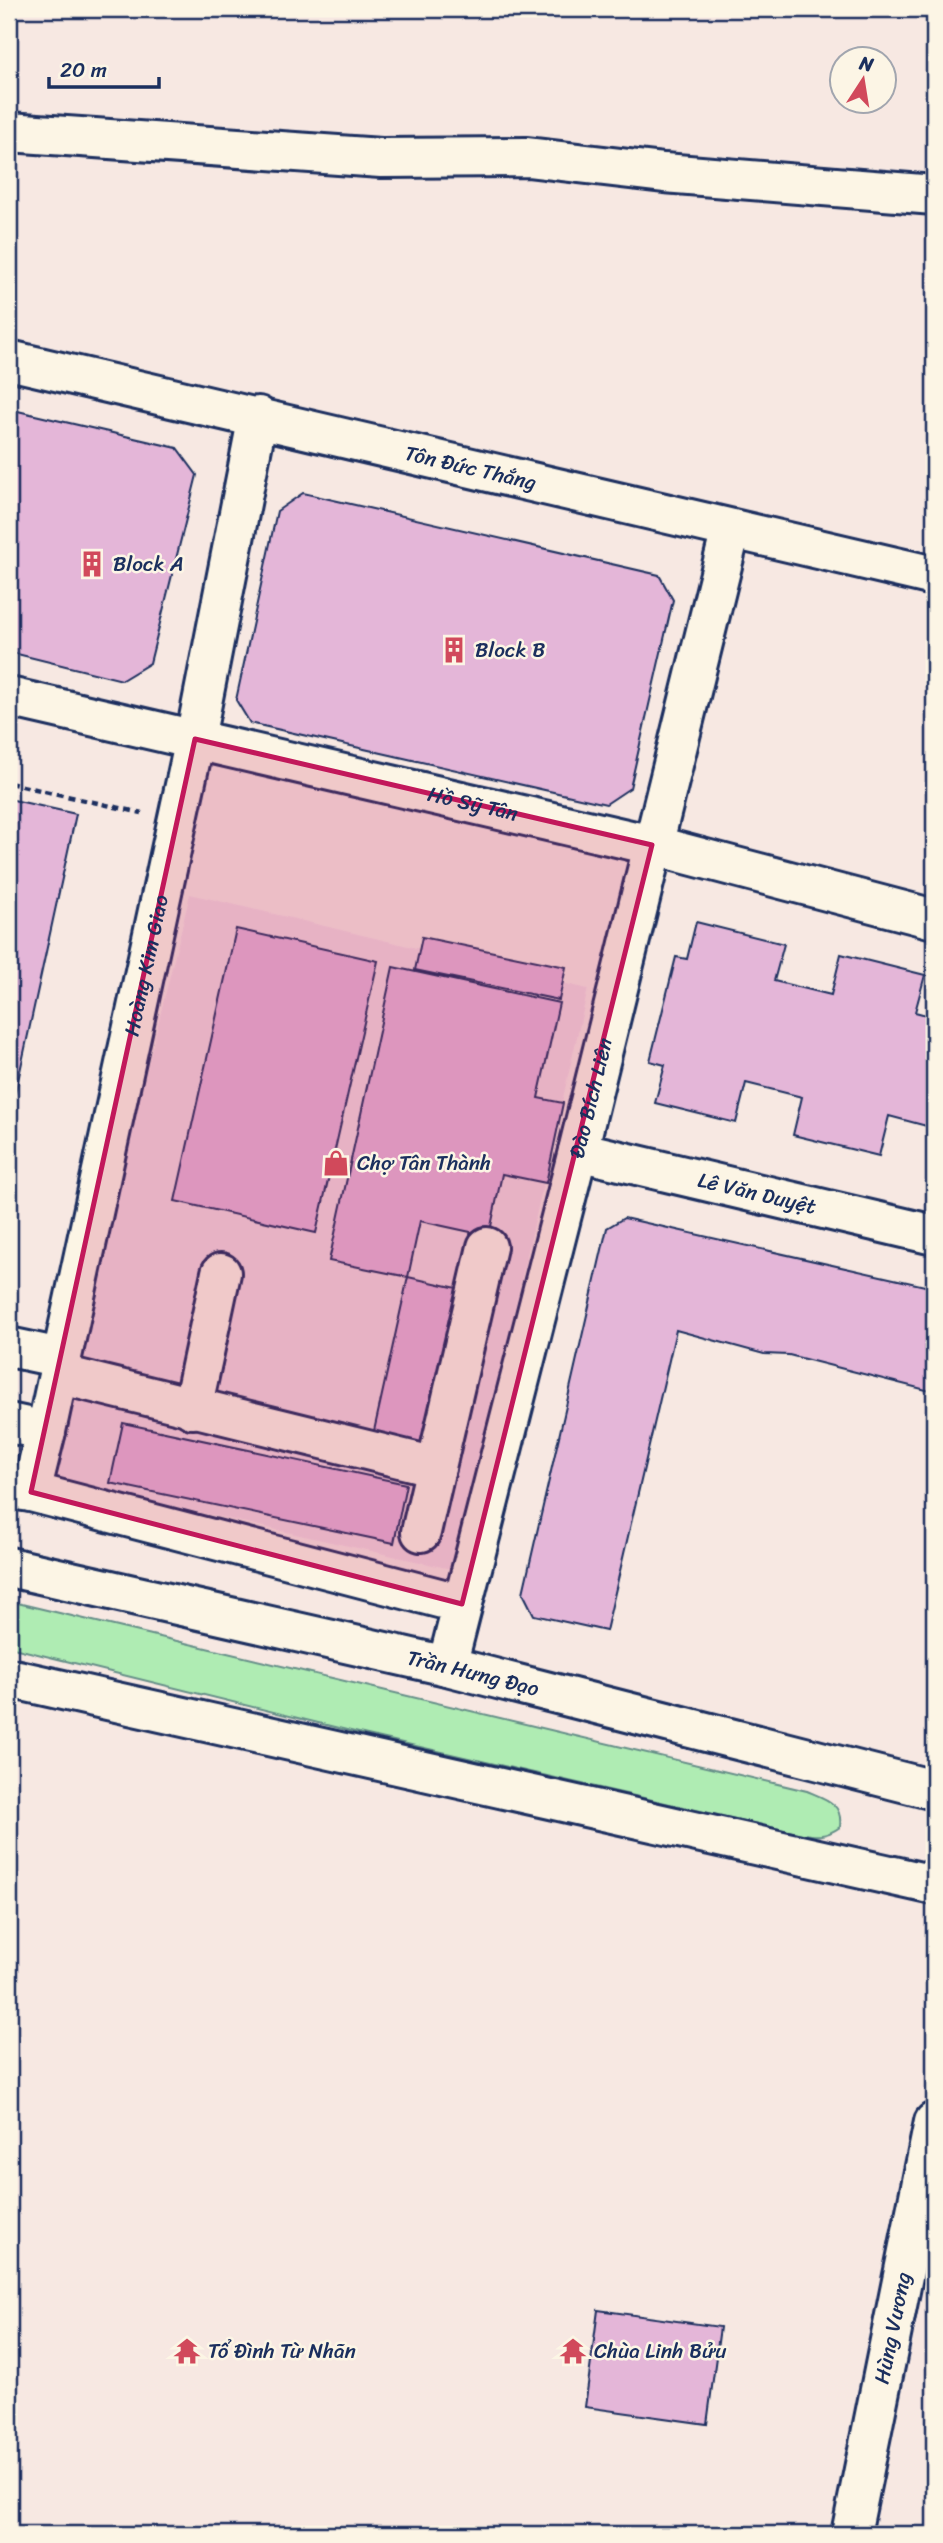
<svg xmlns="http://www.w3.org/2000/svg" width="943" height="2543" viewBox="0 0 943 2543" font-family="Sriracha,sans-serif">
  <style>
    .built { fill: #f1d9df }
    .green { fill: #afecb3; stroke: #658e88; stroke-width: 2 }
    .building { fill: #e4b6d8; stroke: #1b2f5e; stroke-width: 2 }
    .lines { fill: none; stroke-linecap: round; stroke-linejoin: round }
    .minor-casing { stroke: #1b2f5e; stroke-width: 44 }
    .path { stroke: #1b2f5e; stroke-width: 4.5; stroke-dasharray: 7 5; stroke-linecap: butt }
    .minor { stroke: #fcf5e5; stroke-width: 38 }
    .marked { fill: #c2185b; fill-opacity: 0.2; stroke: #c2185b; stroke-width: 5; stroke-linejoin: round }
    .labels { text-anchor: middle; stroke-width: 5; stroke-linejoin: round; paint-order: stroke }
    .street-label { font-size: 21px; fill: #1b2f5e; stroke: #fcf5e5 }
    .poi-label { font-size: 21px; fill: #1b2f5e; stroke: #fcf5e5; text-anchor: start }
  </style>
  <rect width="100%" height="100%" fill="#f7e8e2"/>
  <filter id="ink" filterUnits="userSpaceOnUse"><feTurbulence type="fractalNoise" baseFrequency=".0143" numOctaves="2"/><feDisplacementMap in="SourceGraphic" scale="14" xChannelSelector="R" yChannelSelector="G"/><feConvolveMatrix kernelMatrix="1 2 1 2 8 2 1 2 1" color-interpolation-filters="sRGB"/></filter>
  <g filter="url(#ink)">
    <!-- built -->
    <path class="built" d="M190,894L588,989L455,1570L51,1479L81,1336Z"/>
    <!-- green -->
    <path class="green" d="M9,1601L807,1791C826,1799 843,1803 840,1827C825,1838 815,1836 797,1833L363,1734L9,1647Z"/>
    <!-- building -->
    <path class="building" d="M9,409L177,448L197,475L150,663L122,680L9,652Z
      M303,493L659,575L673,600L630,788L606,804L250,723L236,700L277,511Z
      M9,799L76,814L9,1122Z
      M696,922L784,944L774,981L831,995L841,954L925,975L915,1012L934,1017V1128L889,1116L879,1156L793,1135L802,1097L746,1083L736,1123L655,1103L665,1065L650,1061L676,957L687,959Z
      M236,929L378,961L316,1233L175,1201Z
      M422,937L566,967L559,1000L415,970Z
      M393,967L559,1003L538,1098L563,1103L546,1183L502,1174L489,1236L420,1221L408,1277L329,1261Z
      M624,1218L934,1288V1392L789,1355L764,1354L676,1330L606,1631L534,1615L523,1593L607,1228Z
      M408,1277L466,1290L431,1452L372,1440Z
      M123,1423L406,1484L394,1543L110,1483Z
      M598,2310L720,2327L707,2424L585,2407Z"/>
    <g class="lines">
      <!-- minor casing -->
      <g class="minor-casing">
        <g id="minor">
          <path d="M9,132L381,158L527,157L664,173L934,195"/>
          <path id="s1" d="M9,360L934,576"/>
          <path id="s2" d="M9,697L652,845L934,919"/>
          <path id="s3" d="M578,1151L934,1235"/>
          <path d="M9,1347L61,1358"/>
          <path d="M58,1374L436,1467"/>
          <path d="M192,1409L221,1273"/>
          <path d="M9,1423L46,1431"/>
          <path d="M9,1489L31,1492L462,1604"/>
          <path id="s4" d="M31,1492L46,1431L195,739L258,416"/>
          <path d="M421,1532L487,1247"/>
          <path id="s5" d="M9,1567L447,1666L934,1790"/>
          <path id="s6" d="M447,1666L578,1151L731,529"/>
          <path d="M9,1678L934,1885"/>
          <path id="s7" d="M851,2534L934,2122"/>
        </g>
      </g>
      <!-- path -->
      <path class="path" d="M9,783L142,813"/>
      <!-- minor -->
      <use href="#minor" class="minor"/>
    </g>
  </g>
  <!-- marked area -->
  <path class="marked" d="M195,739L652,845L462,1604L31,1492Z"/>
  <!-- icons -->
  <defs>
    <g id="building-bare" transform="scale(2.1)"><path d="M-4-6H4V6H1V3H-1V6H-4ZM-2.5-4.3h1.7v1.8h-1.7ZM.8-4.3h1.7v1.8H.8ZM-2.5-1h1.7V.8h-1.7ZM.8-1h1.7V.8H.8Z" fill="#d1495b" stroke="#fcf5e5" stroke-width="2.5" paint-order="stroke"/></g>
    <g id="shop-bare" transform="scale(2.1)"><path d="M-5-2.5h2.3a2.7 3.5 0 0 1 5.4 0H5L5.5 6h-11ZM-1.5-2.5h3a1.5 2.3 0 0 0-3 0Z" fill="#d1495b" stroke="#fcf5e5" stroke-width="2.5" paint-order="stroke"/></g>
    <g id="temple-bare" transform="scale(2.1)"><path d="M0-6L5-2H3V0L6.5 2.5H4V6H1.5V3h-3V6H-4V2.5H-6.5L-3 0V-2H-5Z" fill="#d1495b" stroke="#fcf5e5" stroke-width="2.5" paint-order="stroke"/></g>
  </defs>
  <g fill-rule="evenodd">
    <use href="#building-bare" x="92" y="564"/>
    <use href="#building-bare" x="454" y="650"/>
    <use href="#shop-bare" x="336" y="1163"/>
    <use href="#temple-bare" x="187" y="2351"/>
    <use href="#temple-bare" x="573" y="2351"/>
  </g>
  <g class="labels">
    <!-- street labels -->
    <g class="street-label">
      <text dy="7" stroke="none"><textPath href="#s1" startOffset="474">Tôn Đức Thắng</textPath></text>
      <text dy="7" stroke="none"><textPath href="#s2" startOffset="476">Hồ Sỹ Tân</textPath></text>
      <text dy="7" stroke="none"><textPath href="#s4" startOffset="539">Hoàng Kim Giao</textPath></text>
      <text dy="7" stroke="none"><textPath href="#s6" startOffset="586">Đào Bích Liên</textPath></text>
      <text dy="7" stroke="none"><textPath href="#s3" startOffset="184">Lê Văn Duyệt</textPath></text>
      <text dy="7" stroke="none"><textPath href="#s5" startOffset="476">Trần Hưng Đạo</textPath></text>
      <text dy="7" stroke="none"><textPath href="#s7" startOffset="210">Hùng Vương</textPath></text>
    </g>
    <!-- poi labels -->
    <g class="poi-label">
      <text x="113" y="571">Block A</text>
      <text x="475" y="657">Block B</text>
      <text x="357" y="1170">Chợ Tân Thành</text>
      <text x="208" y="2358">Tổ Đình Từ Nhãn</text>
      <text x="594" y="2358">Chùa Linh Bửu</text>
    </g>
  </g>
  <!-- margin -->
  <rect width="943" height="2543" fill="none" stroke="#fcf5e5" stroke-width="35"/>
  <rect x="18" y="18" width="908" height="2508" fill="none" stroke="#1b2f5e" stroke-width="2.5" filter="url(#ink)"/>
  <!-- north arrow -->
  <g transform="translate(863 80) rotate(12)"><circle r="33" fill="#fcf5e5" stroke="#a2a6af" stroke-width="2"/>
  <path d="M0-5L12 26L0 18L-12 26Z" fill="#d1495b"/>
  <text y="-10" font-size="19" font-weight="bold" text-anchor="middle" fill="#1b2f5e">N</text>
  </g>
  <!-- scale -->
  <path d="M49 77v10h110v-10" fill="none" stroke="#1b2f5e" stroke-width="3.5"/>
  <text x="60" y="77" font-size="21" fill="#1b2f5e" stroke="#fcf5e5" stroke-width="5" paint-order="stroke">20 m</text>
</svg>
